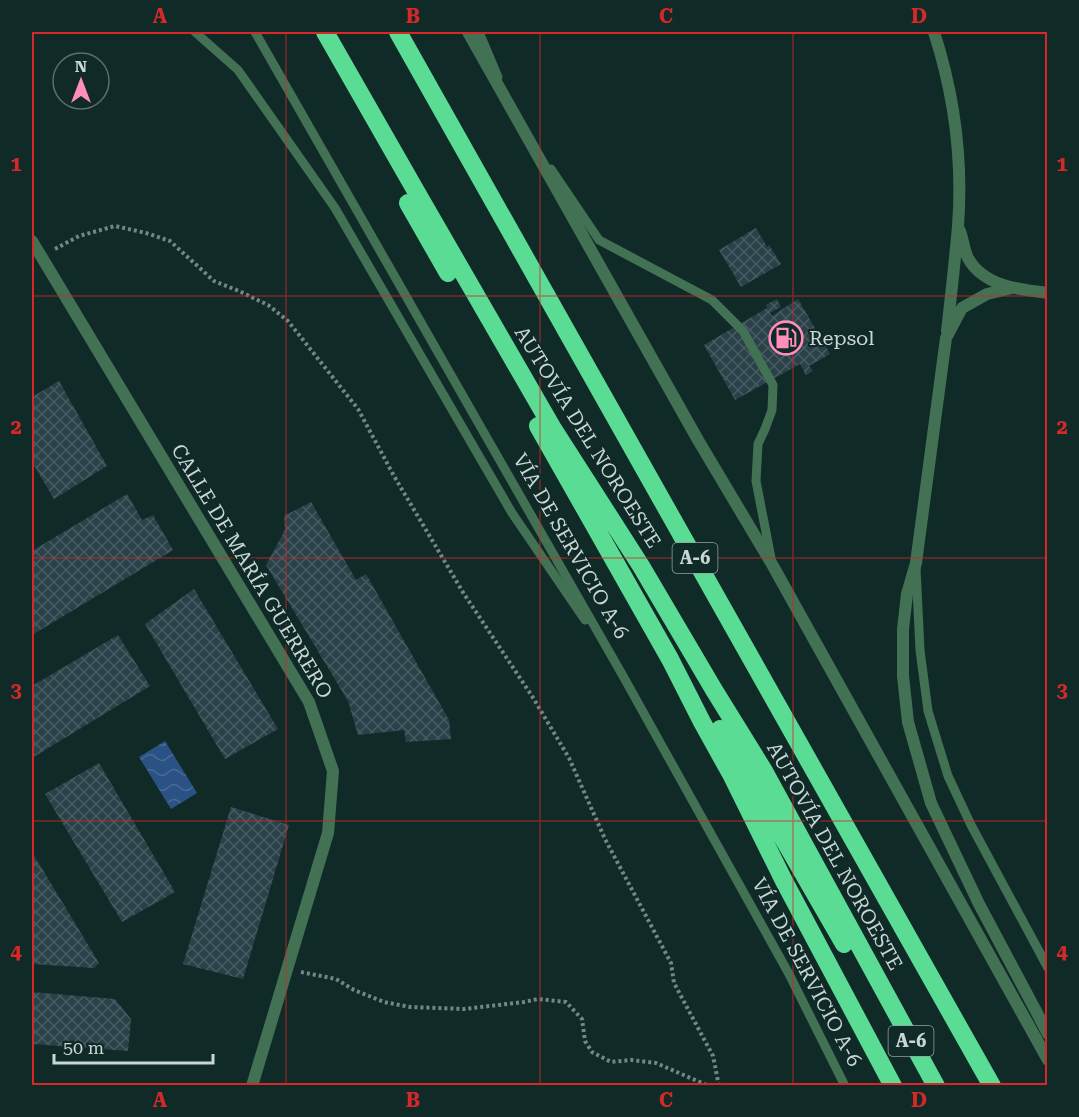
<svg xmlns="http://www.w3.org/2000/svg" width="1079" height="1117" viewBox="0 0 1079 1117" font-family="'Roboto Serif',serif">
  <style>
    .water { fill: url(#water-waves) }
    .building { fill: url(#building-cross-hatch) }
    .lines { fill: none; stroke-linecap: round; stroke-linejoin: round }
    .path { stroke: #738785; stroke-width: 4; stroke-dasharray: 3 3; stroke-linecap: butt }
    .lane { stroke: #427154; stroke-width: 9 }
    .street { stroke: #427154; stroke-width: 12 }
    .highway { stroke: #5adc94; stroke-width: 18 }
    .grid { fill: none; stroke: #d62828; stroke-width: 1.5; stroke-opacity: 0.55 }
    .labels { text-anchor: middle; stroke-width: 4.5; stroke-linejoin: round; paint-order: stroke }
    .shield { fill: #102a28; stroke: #91a2a1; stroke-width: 1.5 }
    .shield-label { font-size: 18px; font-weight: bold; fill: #c8d6d5 }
    .poi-label { font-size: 20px; fill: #c8d6d5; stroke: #102a28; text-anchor: start }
    .street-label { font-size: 20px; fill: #c8d6d5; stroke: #102a28 }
    .neatline { fill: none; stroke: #d62828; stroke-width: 2 }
    .grid-label { font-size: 20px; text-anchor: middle; font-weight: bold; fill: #d62828 }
  </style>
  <defs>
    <pattern id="water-waves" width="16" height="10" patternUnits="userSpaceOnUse" patternTransform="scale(1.5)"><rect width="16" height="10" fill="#2b5284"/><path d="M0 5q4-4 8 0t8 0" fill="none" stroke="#486a94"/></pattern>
    <pattern id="building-cross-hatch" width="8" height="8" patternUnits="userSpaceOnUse" patternTransform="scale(1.5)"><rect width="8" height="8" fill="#2a4149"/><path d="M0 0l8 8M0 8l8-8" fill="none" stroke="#475c62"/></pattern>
  </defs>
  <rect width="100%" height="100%" fill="#102a28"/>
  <!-- water -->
  <path class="water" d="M165,741L197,793L171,809L139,757Z"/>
  <!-- building -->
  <path class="building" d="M756,228L767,247L769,245L781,264L741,287L719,250Z
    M777,299L781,307L770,313L772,316L798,299L830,354L809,366L813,371L806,375L800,364L735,400L704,345L767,308L766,305Z
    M59,381L107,466L54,499L32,462V397Z
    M127,494L142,520L153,515L173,550L32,635V551Z
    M311,502L356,580L366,574L449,720L451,739L406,742L404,730L358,735L348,701L266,565L285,530L284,516Z
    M194,589L278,729L225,759L145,624Z
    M118,635L150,686L32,758V686Z
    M99,763L175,892L122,922L45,794Z
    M231,807L289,825L243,979L183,964Z
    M32,852L99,963L94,968L32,964Z
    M32,992L115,999L131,1019L128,1051L32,1044Z"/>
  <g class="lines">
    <!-- path -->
    <path class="path" d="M55,249L79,236L115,226L146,233L170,241L214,281L239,291L268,305L288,321L358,409L394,476L464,594L532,696L569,758L605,839L671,963L674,983L713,1056L719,1086
      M301,972L336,979L354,990L384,1002L410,1007L464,1009L524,1002L538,999L566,1002L582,1019L585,1041L592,1052L611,1062L631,1060L656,1063L709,1086"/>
    <!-- lane -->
    <path class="lane" d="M195,32L238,70L335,208L512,513L585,620
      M255,32L623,676L789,974L845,1086
      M479,32L498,77
      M551,169L599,240L712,300L743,331L773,385L772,410L765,429L758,444L756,481L771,558
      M916,569L920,650L928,711L948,776L971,825L1048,968"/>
    <!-- street -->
    <path class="street" d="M468,32L698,440L773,566L1048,1060
      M934,32C954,94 963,160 958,226C955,261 951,296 947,331
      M960,231C963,239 964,250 968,258C983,286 1020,290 1048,293
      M32,241L309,702L333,771L328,833L252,1086
      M1012,288L987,294L962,308L946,338L916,563L907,594L903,629V676L908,722L931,803L979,904L1036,1011L1048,1034"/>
    <!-- highway -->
    <path class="highway" d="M325,32L417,193L552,427L641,566L714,690L764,771L936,1086
      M398,32L992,1086
      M408,203L448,273
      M538,426L670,659L702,722L732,776L784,881L893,1086
      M720,729L844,944"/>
  </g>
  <!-- grid -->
  <path class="grid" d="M286,32V1086M540,32V1086M793,32V1086M32,296H1048M32,558H1048M32,821H1048"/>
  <!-- icons -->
  <defs>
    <g id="fuel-ring" transform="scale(1.725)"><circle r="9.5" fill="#102a28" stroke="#ff8eba" stroke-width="1.5"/><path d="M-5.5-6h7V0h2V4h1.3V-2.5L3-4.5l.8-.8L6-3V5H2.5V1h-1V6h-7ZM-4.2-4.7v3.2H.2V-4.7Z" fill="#ff8eba"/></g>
  </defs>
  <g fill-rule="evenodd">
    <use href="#fuel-ring" x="786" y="338"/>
  </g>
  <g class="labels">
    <!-- shield labels -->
    <g class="shield">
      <rect x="672.5" y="543" width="45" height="30" rx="4.5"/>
      <rect x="888.5" y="1026" width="45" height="30" rx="4.5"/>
    </g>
    <g class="shield-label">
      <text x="695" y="564">A-6</text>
      <text x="911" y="1047">A-6</text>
    </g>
    <!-- poi labels -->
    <g class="poi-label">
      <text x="809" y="345">Repsol</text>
    </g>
    <!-- street labels -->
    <g class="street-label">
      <text transform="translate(588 437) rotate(58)" y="7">AUTOVÍA DEL NOROESTE</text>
      <text transform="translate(571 546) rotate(60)" y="7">VÍA DE SERVICIO A-6</text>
      <text transform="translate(252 571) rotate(59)" y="7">CALLE DE MARÍA GUERRERO</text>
      <text transform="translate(835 856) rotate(61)" y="7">AUTOVÍA DEL NOROESTE</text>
      <text transform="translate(807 972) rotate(62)" y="7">VÍA DE SERVICIO A-6</text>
    </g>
  </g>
  <!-- border -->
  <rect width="1079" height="1117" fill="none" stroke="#102a28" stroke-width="66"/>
  <!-- north arrow -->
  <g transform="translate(81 81)"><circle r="28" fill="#102a28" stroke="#5a6f6d" stroke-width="1.5"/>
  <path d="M0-4.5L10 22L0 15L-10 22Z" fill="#ff8eba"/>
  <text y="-9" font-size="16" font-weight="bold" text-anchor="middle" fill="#c8d6d5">N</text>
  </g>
  <!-- scale -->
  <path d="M54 1054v9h159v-9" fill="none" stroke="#c8d6d5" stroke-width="3"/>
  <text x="63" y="1054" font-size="18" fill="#c8d6d5" stroke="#102a28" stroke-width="4.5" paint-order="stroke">50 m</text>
  <rect x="33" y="33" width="1013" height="1051" class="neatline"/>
  <g class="grid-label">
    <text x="160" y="23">A</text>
    <text x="413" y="23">B</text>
    <text x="666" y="23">C</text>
    <text x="919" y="23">D</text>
    <text x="16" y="171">1</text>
    <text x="1062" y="171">1</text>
    <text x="16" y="434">2</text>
    <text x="1062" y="434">2</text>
    <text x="16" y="697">3</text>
    <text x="1062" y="697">3</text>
    <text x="16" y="959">4</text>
    <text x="1062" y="959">4</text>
    <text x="160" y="1107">A</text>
    <text x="413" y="1107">B</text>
    <text x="666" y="1107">C</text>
    <text x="919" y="1107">D</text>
  </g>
</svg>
